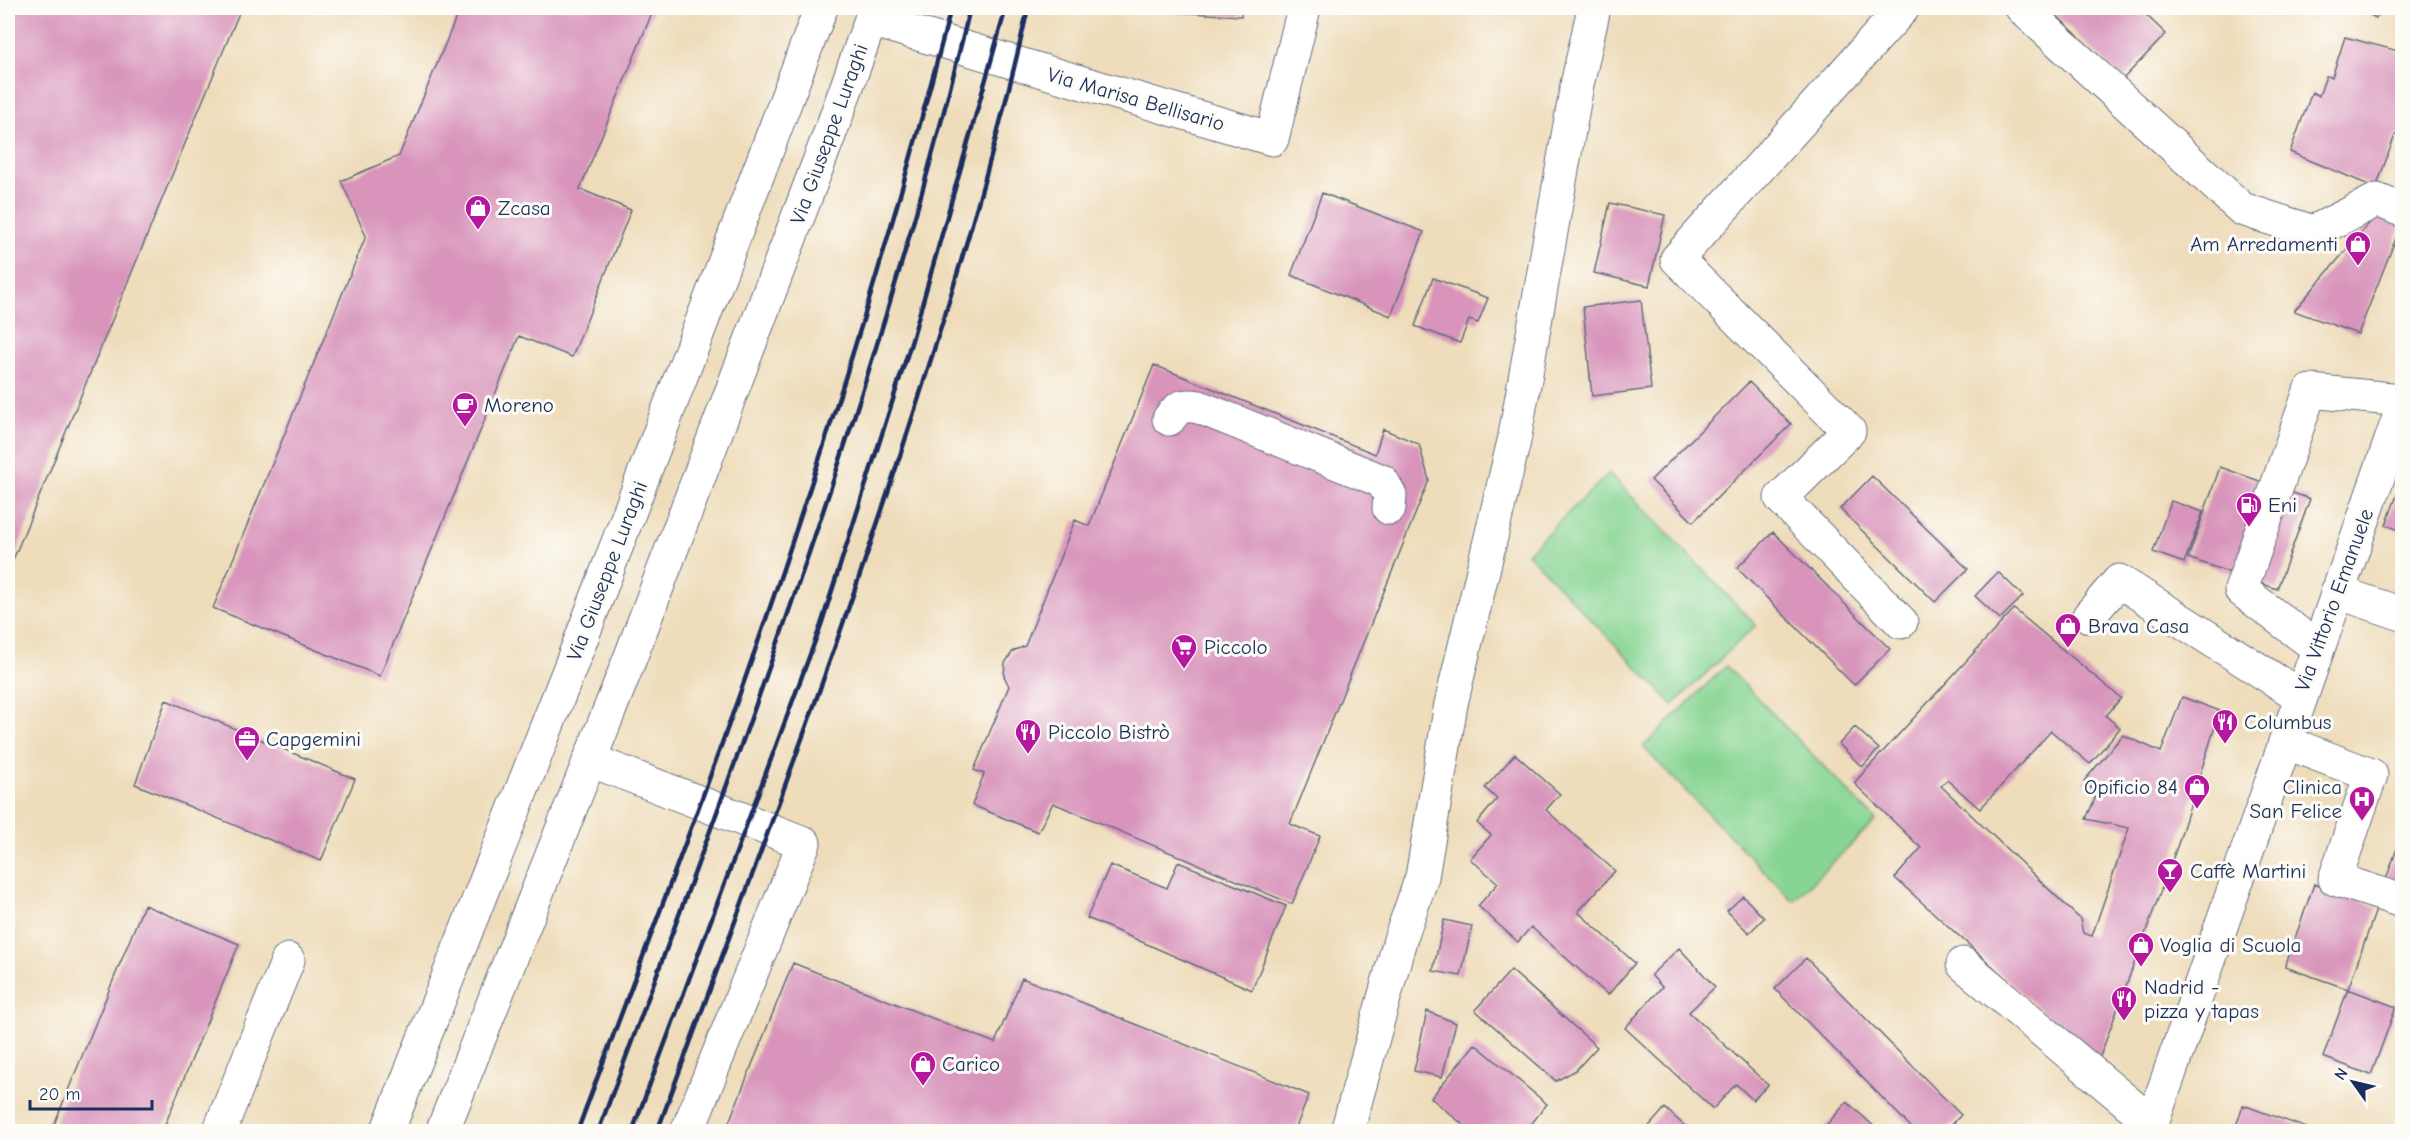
<svg xmlns="http://www.w3.org/2000/svg" width="2410" height="1139" viewBox="0 0 2410 1139" font-family="'Comic Neue',sans-serif">
  <style>
    .green { fill: #88d593; stroke: #528278; stroke-width: 1.5 }
    .building { fill: #d894bb }
    .lines { fill: none; stroke-linecap: round; stroke-linejoin: round }
    .minor-casing { stroke: #656c7e; stroke-width: 35 }
    .major-casing { stroke: #656c7e; stroke-width: 35 }
    .minor { stroke: #fff; stroke-width: 33 }
    .major { stroke: #fff; stroke-width: 33 }
    .rail { stroke: #1b2f5e; stroke-width: 4.5 }
    .labels { text-anchor: middle; stroke-width: 6; stroke-linejoin: round; paint-order: stroke }
    .street-label { font-size: 21px; fill: #1b2f5e; stroke: #fdfcf7 }
    .poi-label { font-size: 21px; fill: #1b2f5e; stroke: #fdfcf7; text-anchor: start }
  </style>
  <rect width="100%" height="100%" fill="#fdfcf7"/>
  <filter id="ink" filterUnits="userSpaceOnUse"><feTurbulence type="fractalNoise" baseFrequency=".0167" numOctaves="2"/><feDisplacementMap in="SourceGraphic" scale="12" xChannelSelector="R" yChannelSelector="G"/><feConvolveMatrix kernelMatrix="1 2 1 2 8 2 1 2 1" color-interpolation-filters="sRGB"/></filter>
  <filter id="wash" filterUnits="userSpaceOnUse"><feTurbulence type="fractalNoise" baseFrequency=".008" numOctaves="4" result="noise"/><feDisplacementMap in="SourceGraphic" scale="24" xChannelSelector="R" yChannelSelector="G"/><feGaussianBlur stdDeviation="1.35" result="paint"/><feColorMatrix in="noise" values="0 0 0 0 0 0 0 0 0 0 0 0 0 0 0 0 0 1.4 0 .05"/><feComposite in="paint" operator="in"/></filter>
  <g filter="url(#wash)">
    <rect width="100%" height="100%" fill="#eedcba"/>
    <!-- green -->
    <path class="green" d="M1609,473L1756,625L1673,705L1527,553Z
      M1726,666L1876,820L1793,901L1643,747Z"/>
    <g id="blocks">
      <!-- building -->
      <path class="building" d="M8,8H241L8,572Z
        M460,8H654L580,189L631,210L572,357L519,336L380,676L213,608L366,236L341,181L399,156Z
        M1120,8H1241V16L1120,9Z
        M2049,8H2139L2166,34L2123,79Z
        M2357,8H2385L2376,18Z
        M2345,37L2402,52V135H2395L2376,188L2290,152L2312,92L2319,96L2326,76L2332,77Z
        M1322,193L1424,232L1391,316L1291,275Z
        M1610,203L1665,215L1649,286L1594,273Z
        M2377,214L2402,223L2358,334L2294,311Z
        M1433,278L1488,298L1478,323L1469,320L1460,343L1415,326Z
        M1641,300L1651,389L1592,396L1583,307Z
        M1154,365L1375,454L1383,429L1419,444L1429,480L1290,824L1320,836L1292,904L1053,803L1038,832L972,805L984,774L974,770L1009,686L1004,676L1005,663L1013,651L1025,646L1075,520L1089,526Z
        M1749,382L1791,424L1693,522L1651,480Z
        M2220,467L2310,499L2277,589L2188,558Z
        M1872,476L1968,569L1935,602L1840,509Z
        M2402,481V531L2386,525Z
        M2171,501L2203,512L2184,563L2153,552Z
        M1773,532L1890,649L1854,685L1737,568Z
        M1998,572L2023,596L2000,619L1975,596Z
        M2014,609L2121,698L2106,716L2120,728L2090,764L2051,731L1980,809L1947,780L1941,786L2080,919L2083,933L2092,936L2129,828L2086,819L2097,794L2084,781L2123,735L2161,752L2182,697L2220,711L2178,844L2098,1062L1895,878L1921,848L1854,783Z
        M166,700L355,779L321,861L135,784Z
        M1855,727L1879,749L1862,767L1839,744Z
        M1515,754L1560,794L1546,810L1615,871L1578,912L1635,963L1608,995L1531,927L1518,942L1478,906L1498,883L1470,859L1491,835L1477,823L1497,799L1485,788Z
        M2402,834V898L2382,891Z
        M1178,862L1286,906L1252,990L1087,918L1110,865L1167,888Z
        M2314,884L2377,907L2348,989L2285,967Z
        M1743,896L1764,918L1749,933L1727,911Z
        M144,905L239,944L162,1132H51Z
        M1444,920L1472,926L1461,976L1433,971Z
        M1679,948L1715,987L1689,1012L1768,1085L1753,1100L1736,1084L1713,1109L1625,1028L1662,987L1651,975Z
        M1806,958L1961,1115L1945,1132H1916L1775,989Z
        M793,963L995,1043L1022,978L1309,1095L1294,1132H725Z
        M1511,970L1597,1047L1576,1070L1556,1081L1475,1010Z
        M2348,989L2396,1007L2371,1075L2323,1057Z
        M1427,1011L1456,1023L1442,1077L1414,1071Z
        M1475,1044L1547,1104L1525,1132H1472L1431,1098Z
        M1847,1102L1880,1132H1820Z
        M2243,1105L2315,1131V1132H2234Z
        M1665,1108L1691,1132H1644Z"/>
    </g>
  </g>
  <g filter="url(#ink)">
    <use href="#blocks" fill-opacity="0" stroke="#656c7e" stroke-width="1.5"/>
    <g class="lines">
      <!-- minor casing -->
      <g class="minor-casing">
        <path id="minor" d="M2022,8L2242,209L2313,232L2377,200L2402,210
          M871,20L1272,139L1304,8
          M1169,419C1178,406 1184,404 1199,407L1382,481L1390,495L1389,508
          M2337,592L2402,614
          M2089,616L2119,581L2300,696
          M1901,622L1781,498L1849,431L1677,259L1903,8
          M2318,648L2241,590L2310,391L2402,400
          M2285,742L2371,775L2335,879L2402,901
          M590,760L804,843L687,1132
          M1963,964L2152,1123
          M219,1132L288,960
          M387,1132L582,637L821,8
          M442,1132L629,661L833,125L875,8
          M1347,1132L1400,940L1422,877L1451,704L1514,441L1577,85L1594,8"/>
      </g>
      <!-- major casing -->
      <g class="major-casing">
        <path id="major" d="M2149,1132L2402,409"/>
      </g>
      <!-- minor -->
      <use href="#minor" class="minor"/>
      <!-- major -->
      <use href="#major" class="major"/>
      <!-- rail -->
      <path class="rail" d="M577,1132C652,931 730,731 797,527C854,356 906,182 951,8
        M598,1132C736,762 878,392 970,8
        M632,1132L821,625L912,340L1006,8
        M657,1132C747,888 840,645 919,397C960,269 999,139 1028,8"/>
    </g>
  </g>
  <!-- icons -->
  <defs>
    <g id="shop-pin" transform="scale(1.35)"><path d="M0 17L-7.5 6A9.5 9.5 0 1 1 7.5 6Z" fill="#b5179e" stroke="#fdfcf7"/><path d="M-5-2.5h2.3a2.7 3.5 0 0 1 5.4 0H5L5.5 6h-11ZM-1.5-2.5h3a1.5 2.3 0 0 0-3 0Z" fill="#fff"/></g>
    <g id="cafe-pin" transform="scale(1.35)"><path d="M0 17L-7.5 6A9.5 9.5 0 1 1 7.5 6Z" fill="#b5179e" stroke="#fdfcf7"/><path d="M-5.5-4.5H6V0H3Q3 3.5 0 3.5H-2.5Q-5.5 3.5-5.5 0ZM3-3.2v2h1.7v-2ZM-6 4.5H4V6H-6Z" fill="#fff"/></g>
    <g id="fuel-pin" transform="scale(1.35)"><path d="M0 17L-7.5 6A9.5 9.5 0 1 1 7.5 6Z" fill="#b5179e" stroke="#fdfcf7"/><path d="M-5.5-6h7V0h2V4h1.3V-2.5L3-4.5l.8-.8L6-3V5H2.5V1h-1V6h-7ZM-4.2-4.7v3.2H.2V-4.7Z" fill="#fff"/></g>
    <g id="supermarket-pin" transform="scale(1.35)"><path d="M0 17L-7.5 6A9.5 9.5 0 1 1 7.5 6Z" fill="#b5179e" stroke="#fdfcf7"/><path d="M-6-5.5h2.5l.6 2H6L4.5 2H-2.5L-4.4-4H-6ZM-1.5 3.2a1.3 1.3 0 1 0 .1 0ZM3 3.2a1.3 1.3 0 1 0 .1 0Z" fill="#fff"/></g>
    <g id="restaurant-pin" transform="scale(1.35)"><path d="M0 17L-7.5 6A9.5 9.5 0 1 1 7.5 6Z" fill="#b5179e" stroke="#fdfcf7"/><path d="M-5-6h1v4h1v-4h1v4h1v-4h1v5L-1.5 .5V6h-2V.5L-5-1ZM5-6V6H3V1.5H1.5Q1.5-4 5-6Z" fill="#fff"/></g>
    <g id="office-pin" transform="scale(1.35)"><path d="M0 17L-7.5 6A9.5 9.5 0 1 1 7.5 6Z" fill="#b5179e" stroke="#fdfcf7"/><path d="M-6-3h4V-5.5h4V-3h4V5H-6ZM-1-4.5V-3h2v-1.5ZM-6 0V1H6V0Z" fill="#fff"/></g>
    <g id="hospital-pin" transform="scale(1.35)"><path d="M0 17L-7.5 6A9.5 9.5 0 1 1 7.5 6Z" fill="#b5179e" stroke="#fdfcf7"/><path d="M-5-5h3v3.5h4V-5h3V5h-3V1.5h-4V5h-3Z" fill="#fff"/></g>
    <g id="bar-pin" transform="scale(1.35)"><path d="M0 17L-7.5 6A9.5 9.5 0 1 1 7.5 6Z" fill="#b5179e" stroke="#fdfcf7"/><path d="M-6-5H6L.8 .8V4.5H3.5V6h-7V4.5H-.8V.8Z" fill="#fff"/></g>
  </defs>
  <g fill-rule="evenodd">
    <use href="#shop-pin" x="478" y="208"/>
    <use href="#shop-pin" x="2358" y="244"/>
    <use href="#cafe-pin" x="465" y="405"/>
    <use href="#fuel-pin" x="2249" y="505"/>
    <use href="#shop-pin" x="2068" y="626"/>
    <use href="#supermarket-pin" x="1184" y="647"/>
    <use href="#restaurant-pin" x="2225" y="722"/>
    <use href="#restaurant-pin" x="1028" y="732"/>
    <use href="#office-pin" x="247" y="739"/>
    <use href="#shop-pin" x="2197" y="787"/>
    <use href="#hospital-pin" x="2362" y="799"/>
    <use href="#bar-pin" x="2170" y="871"/>
    <use href="#shop-pin" x="2141" y="945"/>
    <use href="#restaurant-pin" x="2124" y="999"/>
    <use href="#shop-pin" x="923" y="1064"/>
  </g>
  <g class="labels">
    <!-- street labels -->
    <g class="street-label">
      <text transform="translate(1136 99) rotate(16)" y="7">Via Marisa Bellisario</text>
      <text transform="translate(829 134) rotate(-70)" y="7">Via Giuseppe Luraghi</text>
      <text transform="translate(607 571) rotate(-69)" y="7">Via Giuseppe Luraghi</text>
      <text transform="translate(2334 600) rotate(-70)" y="7">Via Vittorio Emanuele</text>
    </g>
    <!-- poi labels -->
    <g class="poi-label">
      <text x="498" y="215">Zcasa</text>
      <text x="2338" y="251" text-anchor="end">Am Arredamenti</text>
      <text x="484" y="412">Moreno</text>
      <text x="2268" y="512">Eni</text>
      <text x="2088" y="633">Brava Casa</text>
      <text x="1204" y="654">Piccolo</text>
      <text x="2244" y="729">Columbus</text>
      <text x="1048" y="739">Piccolo Bistrò</text>
      <text x="266" y="746">Capgemini</text>
      <text x="2178" y="794" text-anchor="end">Opificio 84</text>
      <text x="2342" y="794" text-anchor="end">Clinica<tspan x="2342" dy="24">San Felice</tspan></text>
      <text x="2190" y="878">Caffè Martini</text>
      <text x="2160" y="952">Voglia di Scuola</text>
      <text x="2144" y="994">Nadrid -<tspan x="2144" dy="24">pizza y tapas</tspan></text>
      <text x="942" y="1071">Carico</text>
    </g>
  </g>
  <!-- margin -->
  <rect width="2410" height="1139" fill="none" stroke="#fdfcf7" stroke-width="30"/>
  <!-- north arrow -->
  <g transform="translate(2353 1082) rotate(304)" stroke="#fdfcf7" stroke-width="4.5" paint-order="stroke">
  <path d="M0-4.5L10 22L0 15L-10 22Z" fill="#1b2f5e"/>
  <text y="-9" font-size="16" font-weight="bold" text-anchor="middle" fill="#1b2f5e">N</text>
  </g>
  <!-- scale -->
  <path d="M30 1100v9h122v-9" fill="none" stroke="#1b2f5e" stroke-width="3"/>
  <text x="39" y="1100" font-size="18" fill="#1b2f5e" stroke="#fdfcf7" stroke-width="4.5" paint-order="stroke">20 m</text>
</svg>
